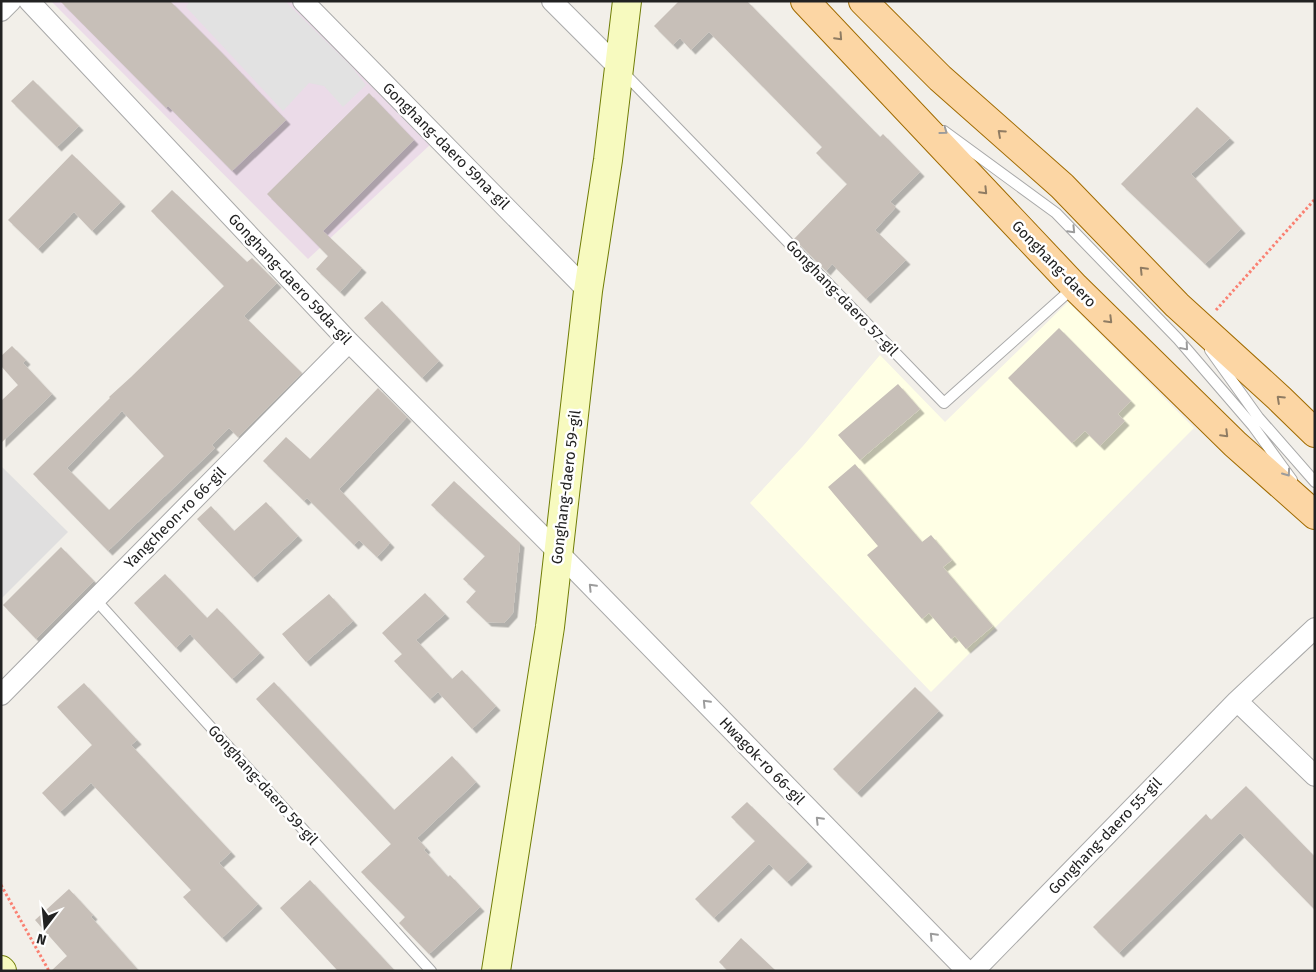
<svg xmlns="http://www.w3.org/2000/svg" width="1316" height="972" viewBox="0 0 1316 972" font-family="'Fira Sans',sans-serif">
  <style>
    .residential { fill: #e0dfdf }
    .industrial { fill: #ebdbe8 }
    .education { fill: #ffffe5 }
    .parking { fill: #e2e2e2 }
    .building { fill: #c7bfb8; fill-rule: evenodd; filter: url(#shadow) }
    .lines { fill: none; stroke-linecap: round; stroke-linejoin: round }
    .service-casing { stroke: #a9a9a9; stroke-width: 12 }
    .minor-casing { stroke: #a9a9a9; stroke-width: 22 }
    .secondary-casing { stroke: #707d05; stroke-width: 30 }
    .primary-casing { stroke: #a06b00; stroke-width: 30 }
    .path { stroke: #fa8072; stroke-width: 3; stroke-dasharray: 2.5 2.5; stroke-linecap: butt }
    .service { stroke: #fff; stroke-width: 10 }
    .minor { stroke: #fff; stroke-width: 20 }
    .secondary { stroke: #f7fabf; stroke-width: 28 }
    .primary { stroke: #fcd6a4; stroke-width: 28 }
    .oneway { stroke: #8f7c63 }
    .oneway2 { stroke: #9c9c9c }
    .labels { text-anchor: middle; stroke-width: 5; stroke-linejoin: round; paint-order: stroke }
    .street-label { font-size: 15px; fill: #222; stroke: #fff }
  </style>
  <defs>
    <filter id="shadow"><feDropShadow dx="4.5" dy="4.5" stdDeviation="0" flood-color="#0004"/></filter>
  </defs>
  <rect width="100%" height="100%" fill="#f2efe9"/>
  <!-- residential -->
  <path class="residential" d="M1,466L68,532L1,599Z"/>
  <!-- industrial -->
  <path class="industrial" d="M51,1H293L432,143L308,259Z"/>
  <!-- education -->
  <path class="education" d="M1068,302L1194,428L931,692L750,503L803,446L880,355L945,422Z"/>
  <!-- parking -->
  <path class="parking" d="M190,1H285L351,66L366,85L343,107L324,86L309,83L283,111L186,7Z"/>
  <!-- building -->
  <path class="building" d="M60,1H170L222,53L286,120L232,171L168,106L166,108Z
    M679,1H747L880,137L883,134L920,172L890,202L896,207L875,230L906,260L866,299L832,264L826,271L794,239L847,184L816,153L822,147L709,32L691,50L680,38L673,45L654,26Z
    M33,80L79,126L57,147L11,101Z
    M369,93L414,140L323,231L362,268L340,292L316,269L328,256L267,194Z
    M1197,107L1230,138L1191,174L1241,229L1205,264L1121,184Z
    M72,154L121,202L92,231L74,212L38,249L8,220Z
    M172,190L247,262L252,258L277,283L244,316L302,373L238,437L229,428L212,445L215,448L108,551L33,474L110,398L109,397L131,377L224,286L151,211ZM122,411L164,456L109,510L67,468Z
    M382,301L439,361L422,378L364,318Z
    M1059,328L1131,401L1118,414L1125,421L1100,446L1085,431L1072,443L1008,378Z
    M12,346L26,360L23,363L52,394L1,443V401L18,385L1,366V356Z
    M898,384L920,409L860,460L838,435Z
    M378,388L407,417L339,489L390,543L377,557L359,540L354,545L307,498L304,501L263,461L286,437L310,459Z
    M855,464L922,542L931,535L952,560L943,567L993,626L966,649L955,636L951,639L929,613L922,619L867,555L878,546L828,487Z
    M454,481L520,543L513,613L504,623L487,622L466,602L476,591L463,579L485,556L431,505Z
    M266,502L298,536L253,578L197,519L211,506L234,531Z
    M61,547L94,581L36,639L3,605Z
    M165,574L207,618L217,608L260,653L232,679L190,634L176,648L134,603Z
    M425,593L445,614L416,640L452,679L462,670L496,706L472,729L438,692L430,699L394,661L402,654L382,633Z
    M329,594L353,621L306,662L282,634Z
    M274,682L394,810L452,756L476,782L417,838L426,848L424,850L448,877L450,875L480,907L429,954L399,923L405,917L361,872L391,844L256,699Z
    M84,683L137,740L131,745L231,852L219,863L258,904L222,938L183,897L191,890L91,783L60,812L42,793L92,745L57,707Z
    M915,687L939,711L857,793L833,769Z
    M1246,786L1315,857V910L1240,833L1119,953L1093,927L1206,814L1211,820Z
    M747,802L808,862L787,882L769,864L714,918L695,899L755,841L731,817Z
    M310,880L395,971H338L280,908Z
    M69,889L93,915L91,917L139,971H51L67,956L35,920Z
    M741,938L776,971H728L719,962Z"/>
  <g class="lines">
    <!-- service casing -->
    <g class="service-casing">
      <path id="service" d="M622,71L944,403L1074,287
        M944,131L1056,213L1178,339L1253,426L1292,480
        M1210,350L1258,417L1315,482
        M95,599L431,971"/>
    </g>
    <!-- minor casing -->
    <g class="minor-casing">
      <path id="minor" d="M29,1L349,342L558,552L967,971
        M303,1L588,291
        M552,1L619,68
        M1,11L11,1
        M1,695L349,342
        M1237,701L1315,776
        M974,971L1237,701L1315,628"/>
    </g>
    <!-- secondary casing -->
    <g class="secondary-casing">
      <path id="secondary" d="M1,970L2,971
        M496,971L550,627L588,291L608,160L627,1"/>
    </g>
    <!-- primary casing -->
    <g class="primary-casing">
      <path id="primary" d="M805,1L1075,287L1235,444L1315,515
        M863,1L940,78L1062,186L1177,305L1279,398L1315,433"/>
    </g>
    <!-- path -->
    <path class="path" d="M1216,310L1315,199
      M1,885L49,971"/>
    <!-- service -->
    <use href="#service" class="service"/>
    <!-- minor -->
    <use href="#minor" class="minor"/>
    <!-- secondary -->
    <use href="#secondary" class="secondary"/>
    <!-- primary -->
    <use href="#primary" class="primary"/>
  </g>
  <!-- one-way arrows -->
  <defs><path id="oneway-chevron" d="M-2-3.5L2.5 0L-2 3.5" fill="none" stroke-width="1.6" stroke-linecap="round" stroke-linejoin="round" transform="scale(1.25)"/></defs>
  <g class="oneway">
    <use href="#oneway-chevron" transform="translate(839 37) rotate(47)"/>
    <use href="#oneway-chevron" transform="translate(1001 133) rotate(-138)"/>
    <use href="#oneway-chevron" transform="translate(984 191) rotate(46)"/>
    <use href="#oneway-chevron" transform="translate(1143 270) rotate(-134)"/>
    <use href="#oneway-chevron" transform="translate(1109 320) rotate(45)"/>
    <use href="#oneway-chevron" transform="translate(1280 399) rotate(-137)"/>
    <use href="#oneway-chevron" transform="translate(1225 434) rotate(45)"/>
  </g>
  <g class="oneway2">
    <use href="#oneway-chevron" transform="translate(944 131) rotate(36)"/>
    <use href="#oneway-chevron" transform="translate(1072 230) rotate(46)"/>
    <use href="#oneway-chevron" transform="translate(1185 347) rotate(49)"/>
    <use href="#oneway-chevron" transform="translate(1287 473) rotate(54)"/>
    <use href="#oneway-chevron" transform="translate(592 587) rotate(-134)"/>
    <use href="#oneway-chevron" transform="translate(706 703) rotate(-134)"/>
    <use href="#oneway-chevron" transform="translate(819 820) rotate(-134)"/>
    <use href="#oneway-chevron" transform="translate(933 936) rotate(-134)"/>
  </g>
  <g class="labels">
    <!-- street labels -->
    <g class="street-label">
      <text transform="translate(446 146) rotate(45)" y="5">Gonghang-daero 59na-gil</text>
      <text transform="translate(1054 264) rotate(46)" y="5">Gonghang-daero</text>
      <text transform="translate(290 279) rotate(47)" y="5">Gonghang-daero 59da-gil</text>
      <text transform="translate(842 298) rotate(46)" y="5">Gonghang-daero 57-gil</text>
      <text transform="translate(566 487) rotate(-83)" y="5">Gonghang-daero 59-gil</text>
      <text transform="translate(175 518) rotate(-45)" y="5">Yangcheon-ro 66-gil</text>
      <text transform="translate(762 761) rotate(46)" y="5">Hwagok-ro 66-gil</text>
      <text transform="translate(263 785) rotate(48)" y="5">Gonghang-daero 59-gil</text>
      <text transform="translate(1105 836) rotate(-46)" y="5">Gonghang-daero 55-gil</text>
    </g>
  </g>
  <!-- border -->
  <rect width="1316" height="972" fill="none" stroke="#222222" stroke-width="5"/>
  <!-- north arrow -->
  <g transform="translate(45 927) rotate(196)" stroke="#ffffff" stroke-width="4" paint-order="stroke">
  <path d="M0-4L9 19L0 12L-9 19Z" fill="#222222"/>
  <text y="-8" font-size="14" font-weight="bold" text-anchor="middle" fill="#222222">N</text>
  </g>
</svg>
